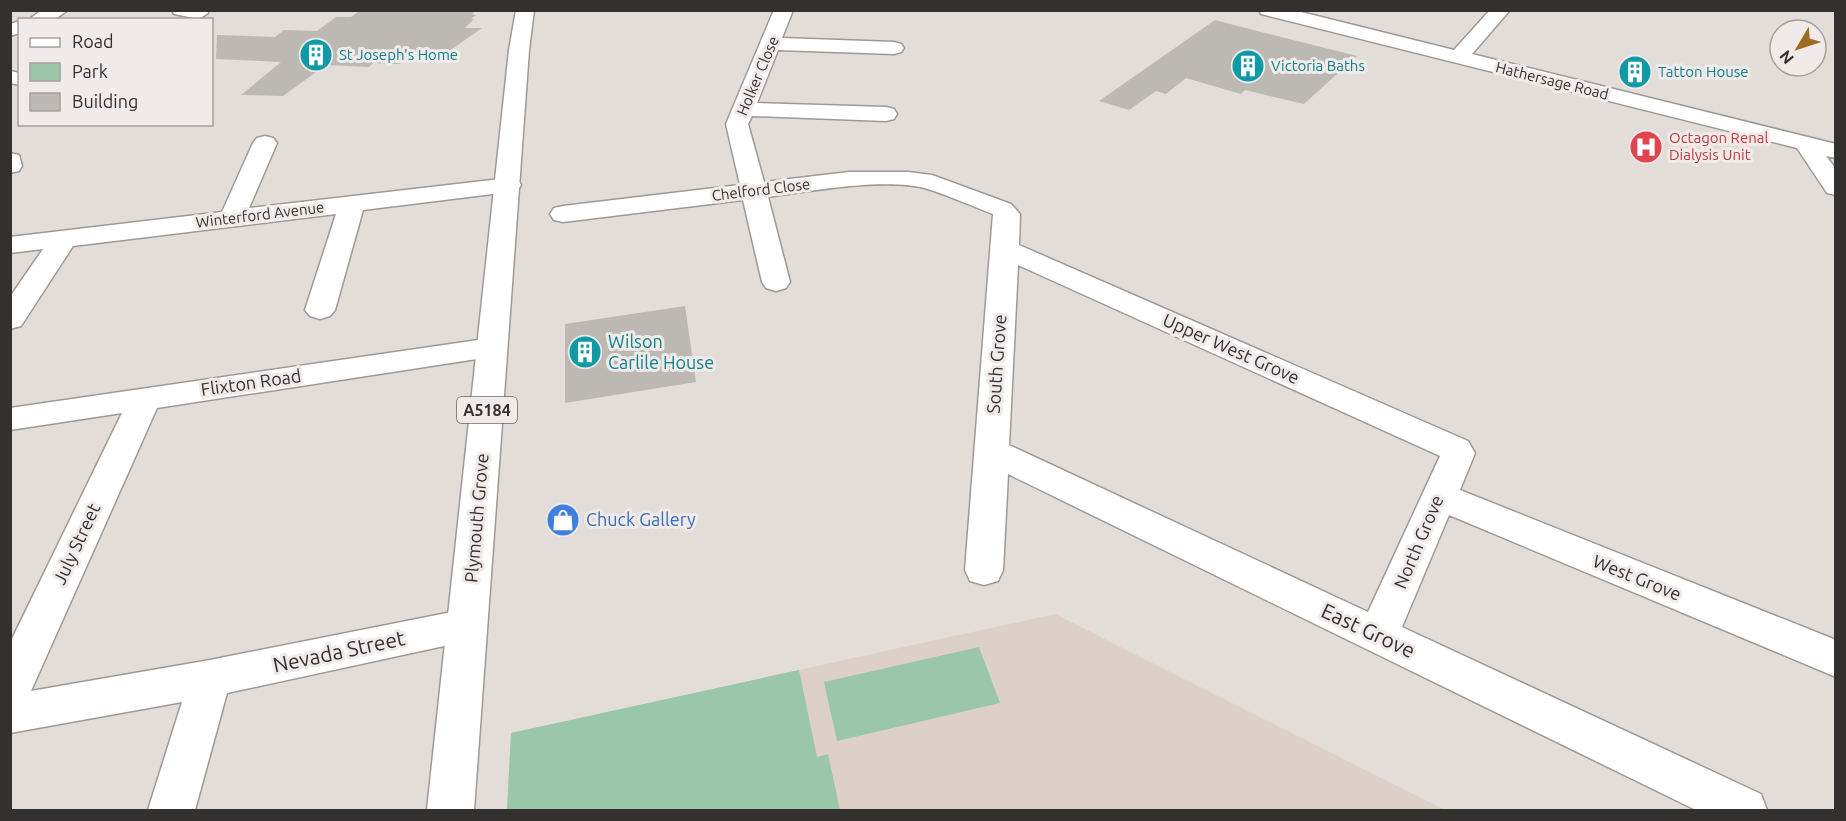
<svg xmlns="http://www.w3.org/2000/svg" width="1846" height="821" viewBox="0 0 1846 821" font-family="Ubuntu,sans-serif">
  <style>
    .built { fill: #ddd0c9 }
    .green { fill: #9ac6aa }
    .building { fill: #bcb9b5 }
    .lines { fill: none; stroke-linecap: round; stroke-linejoin: round }
    .minor-casing { stroke: #9e9997; stroke-width: 3 }
    .major-casing { stroke: #9e9997; stroke-width: 3 }
    .minor { fill: #fff; fill-rule: evenodd }
    .major { fill: #fff; fill-rule: evenodd }
    .labels { text-anchor: middle; stroke-width: 6; stroke-linejoin: round; paint-order: stroke }
    .far-culture-label { font-size: 15px; fill: #0d838f; stroke: #f0eae8; text-anchor: start }
    .far-street-label { font-size: 15px; fill: #333130; stroke: #f0eae8 }
    .far-health-label { font-size: 15px; fill: #be3a42; stroke: #f0eae8; text-anchor: start }
    .shield { fill: #f0eae8; stroke: #6c6867; stroke-width: 1.5 }
    .shield-label { font-size: 16px; font-weight: bold; fill: #333130 }
    .culture-label { font-size: 18px; fill: #0d838f; stroke: #f0eae8; text-anchor: start }
    .street-label { font-size: 18px; fill: #333130; stroke: #f0eae8 }
    .shop-label { font-size: 18px; fill: #366cbe; stroke: #f0eae8; text-anchor: start }
    .near-street-label { font-size: 21px; fill: #333130; stroke: #f0eae8 }
  </style>
  <rect width="100%" height="100%" fill="#e3ddda"/>
  <!-- built -->
  <path class="built" d="M1055,614L1445,810H507L511,733Z"/>
  <!-- green -->
  <path class="green" d="M979,647L1000,703L837,741L824,682Z
    M799,670L817,757L828,754L840,810H507L511,733Z"/>
  <!-- building -->
  <path class="building" d="M391,10H476L472,14L476,15L471,19H474L465,28H482L445,54L425,51L420,55H409L399,64L373,63L369,67L326,65L283,96L241,95L281,62L216,59L217,35L275,37L284,30L317,31L336,17H351L358,12Z
    M1215,20L1257,31L1357,56L1304,104L1245,90L1241,94L1186,78L1166,94L1156,91L1129,110L1099,101Z
    M685,306L696,382L565,403V324Z"/>
  <g class="lines">
    <!-- minor casing -->
    <g class="minor-casing">
      <path id="minor" d="M42,10H68L54,20H28Z
        M172,10H207L208,13L199,19L174,14Z
        M774,10H793L782,38L894,42L901,44L904,48L901,52L894,54L778,50L757,103L886,107L894,109L897,114L894,119L886,121L752,116L748,124L764,182L849,172H908L932,175L1011,204L1020,214L1019,245L1468,441L1475,453L1460,490L1836,640V677L1449,515L1402,627L1761,794L1767,810H1696L1008,474L1003,570L998,581L984,585L970,581L965,570L993,214C972,206 950,196 928,189C887,177 811,191 768,197L790,282L786,288L776,291L766,288L762,282L743,200L563,222L554,220L550,214L554,208L563,206L740,185L726,124ZM1018,265L1440,456L1368,612L1009,445Z
        M1259,10H1293L1454,50L1490,10H1510L1472,54L1836,144V158L1826,156L1836,169V195L1827,193L1797,148L1261,14Z
        M20,21V33L10,36V24Z
        M10,71L20,73V85L10,83Z
        M265,136L273,138L277,143L249,208L509,178L518,180L521,185L518,190L509,192L363,210L335,310L330,316L320,319L310,316L305,310L336,214L73,246L21,326L10,329V297L43,249L10,253V237L222,212L253,143L257,138Z
        M10,153L19,155L22,166L19,171L10,173Z
        M492,338L503,341L507,348L503,355L157,408L31,691L210,660L467,609L481,614L487,626L481,638L227,693L195,810H148L182,702L10,733V643L122,413L10,430V408Z"/>
    </g>
    <!-- major casing -->
    <g class="major-casing">
      <path id="major" d="M516,10H534L529,50L474,810H427L509,50Z"/>
    </g>
    <!-- minor -->
    <use href="#minor" class="minor"/>
    <!-- major -->
    <use href="#major" class="major"/>
  </g>
  <!-- icons -->
  <defs>
    <g id="building-disc" transform="scale(1.725)"><circle r="9.5" fill="#0f9aa8" stroke="#f0eae8"/><path d="M-4-6H4V6H1V3H-1V6H-4ZM-2.5-4.3h1.7v1.8h-1.7ZM.8-4.3h1.7v1.8H.8ZM-2.5-1h1.7V.8h-1.7ZM.8-1h1.7V.8H.8Z" fill="#fff"/></g>
    <g id="hospital-disc" transform="scale(1.725)"><circle r="9.5" fill="#e0444e" stroke="#f0eae8"/><path d="M-5-5h3v3.5h4V-5h3V5h-3V1.5h-4V5h-3Z" fill="#fff"/></g>
    <g id="shop-disc" transform="scale(1.725)"><circle r="9.5" fill="#3f7fe0" stroke="#f0eae8"/><path d="M-5-2.5h2.3a2.7 3.5 0 0 1 5.4 0H5L5.5 6h-11ZM-1.5-2.5h3a1.5 2.3 0 0 0-3 0Z" fill="#fff"/></g>
  </defs>
  <g fill-rule="evenodd">
    <use href="#building-disc" x="316" y="55"/>
    <use href="#building-disc" x="1248" y="66"/>
    <use href="#building-disc" x="1635" y="72"/>
    <use href="#hospital-disc" x="1646" y="147"/>
    <use href="#building-disc" x="585" y="352"/>
    <use href="#shop-disc" x="563" y="520"/>
  </g>
  <g class="labels">
    <!-- far-culture labels -->
    <g class="far-culture-label">
      <text x="339" y="60">St Joseph's Home</text>
      <text x="1271" y="71">Victoria Baths</text>
      <text x="1658" y="77">Tatton House</text>
    </g>
    <!-- far-street labels -->
    <g class="far-street-label">
      <text transform="translate(758 76) rotate(-67)" y="5">Holker Close</text>
      <text transform="translate(1552 81) rotate(14)" y="5">Hathersage Road</text>
      <text transform="translate(761 190) rotate(-7)" y="5">Chelford Close</text>
      <text transform="translate(260 215) rotate(-7)" y="5">Winterford Avenue</text>
    </g>
    <!-- far-health labels -->
    <g class="far-health-label">
      <text x="1669" y="143">Octagon Renal<tspan x="1669" dy="17">Dialysis Unit</tspan></text>
    </g>
    <!-- shield labels -->
    <rect class="shield" x="457" y="397" width="60" height="26" rx="4.5"/>
    <g class="shield-label">
      <text x="487" y="416">A5184</text>
    </g>
    <!-- culture labels -->
    <g class="culture-label">
      <text x="608" y="348">Wilson<tspan x="608" dy="21">Carlile House</tspan></text>
    </g>
    <!-- street labels -->
    <g class="street-label">
      <text transform="translate(1231 349) rotate(24)" y="6">Upper West Grove</text>
      <text transform="translate(997 364) rotate(-86)" y="6">South Grove</text>
      <text transform="translate(251 383) rotate(-8)" y="6">Flixton Road</text>
      <text transform="translate(477 518) rotate(-85)" y="6">Plymouth Grove</text>
      <text transform="translate(1419 542) rotate(-67)" y="6">North Grove</text>
      <text transform="translate(77 544) rotate(-65)" y="6">July Street</text>
      <text transform="translate(1637 578) rotate(22)" y="6">West Grove</text>
    </g>
    <!-- shop labels -->
    <g class="shop-label">
      <text x="586" y="526">Chuck Gallery</text>
    </g>
    <!-- near-street labels -->
    <g class="near-street-label">
      <text transform="translate(1368 631) rotate(25)" y="7">East Grove</text>
      <text transform="translate(339 652) rotate(-12)" y="7">Nevada Street</text>
    </g>
  </g>
  <!-- border -->
  <rect width="1846" height="821" fill="none" stroke="#333130" stroke-width="24"/>
  <!-- legend -->
  <rect x="18" y="18" width="195" height="108" fill="#f0eae8" stroke="#a4a09e" stroke-width="1.5"/>
  <rect x="30" y="38" width="30" height="9" fill="#ffffff" stroke="#a4a09e" stroke-width="1.5"/>
  <text x="72" y="48" font-size="18" fill="#333130">Road</text>
  <rect x="30" y="63" width="30" height="18" fill="#9ac6aa" stroke="#a4a09e" stroke-width="1.5"/>
  <text x="72" y="78" font-size="18" fill="#333130">Park</text>
  <rect x="30" y="93" width="30" height="18" fill="#bcb9b5" stroke="#a4a09e" stroke-width="1.5"/>
  <text x="72" y="108" font-size="18" fill="#333130">Building</text>
  <!-- north arrow -->
  <g transform="translate(1798 48) rotate(231)"><circle r="28" fill="#f0eae8" stroke="#a4a09e" stroke-width="1.5"/>
  <path d="M0-4.5L10 22L0 15L-10 22Z" fill="#9f6b22"/>
  <text y="-9" font-size="16" font-weight="bold" text-anchor="middle" fill="#333130">N</text>
  </g>
</svg>
